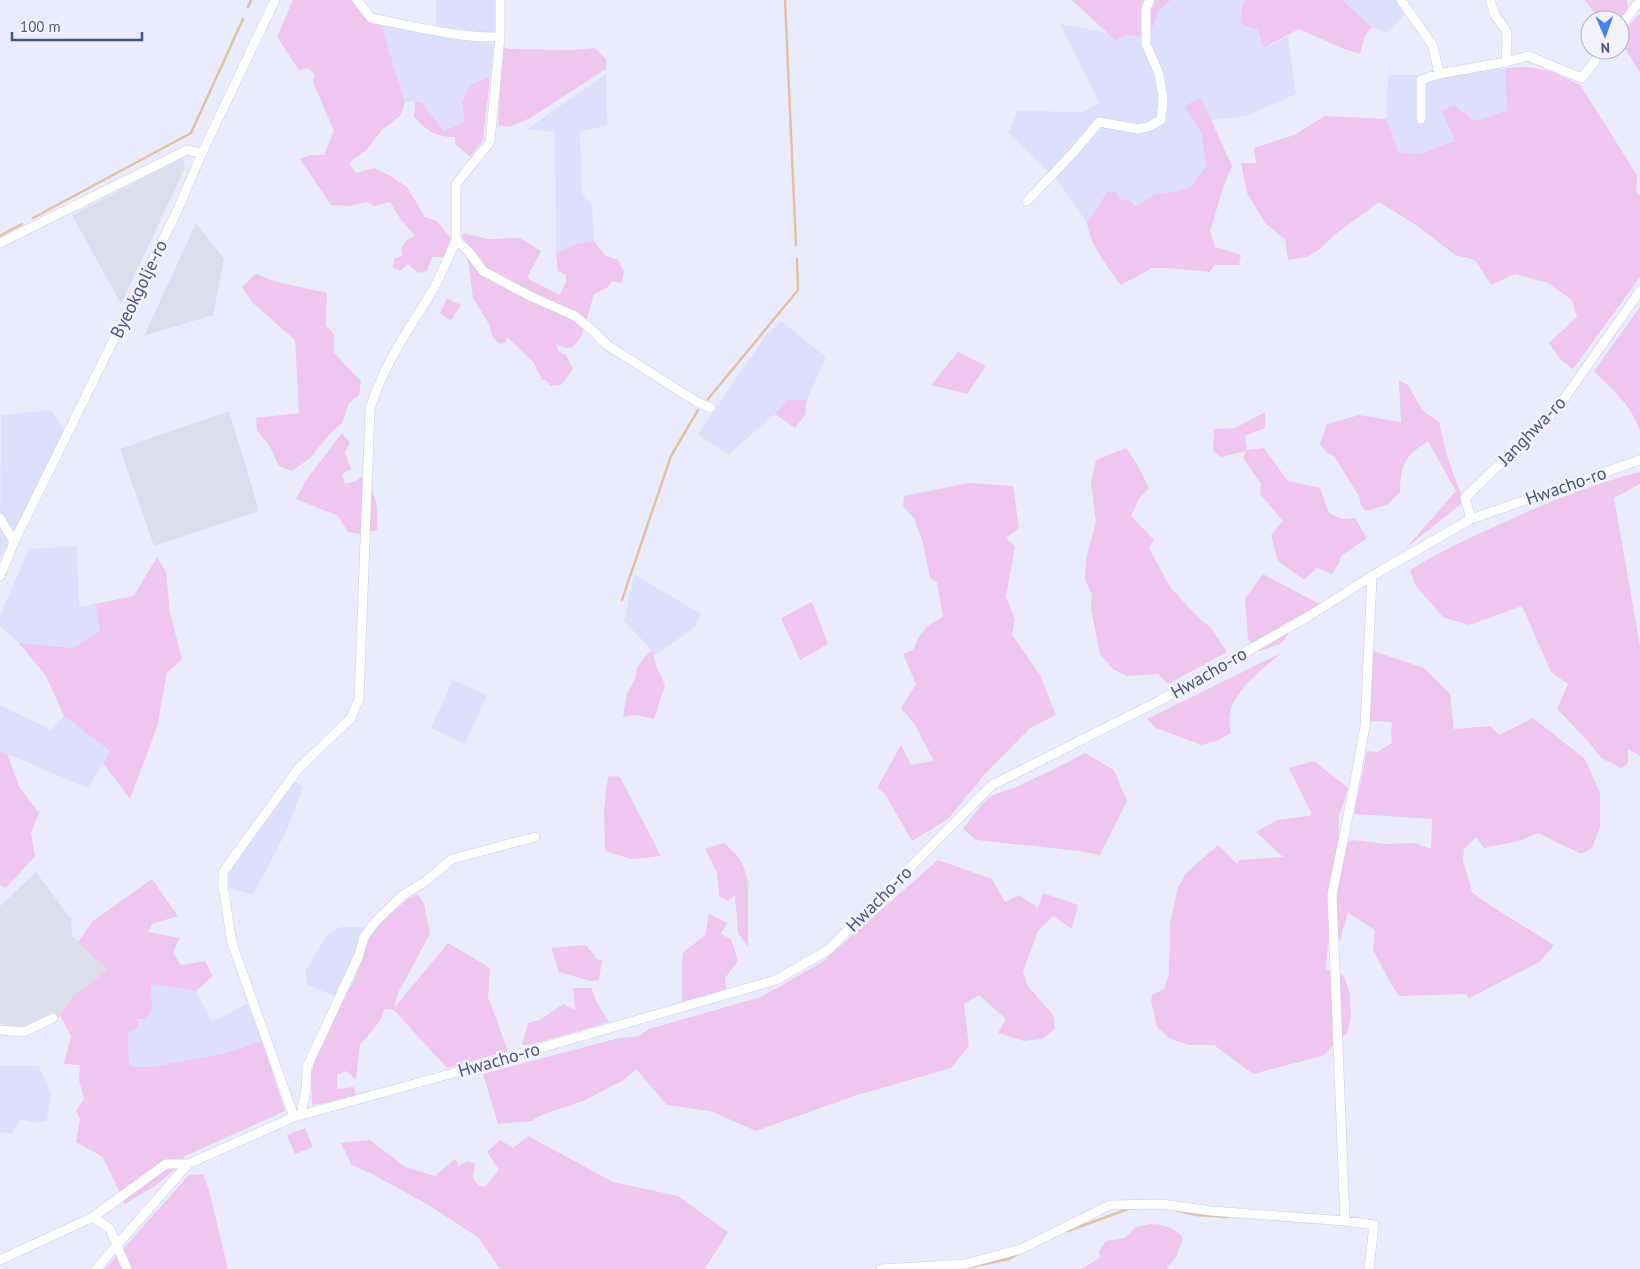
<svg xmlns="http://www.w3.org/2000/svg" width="1640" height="1269" viewBox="0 0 1640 1269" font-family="'PT Sans',sans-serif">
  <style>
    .residential { fill: #dedffc }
    .industrial { fill: #dddeeb }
    .green { fill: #efc6ee }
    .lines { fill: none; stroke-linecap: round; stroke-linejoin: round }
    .stream { stroke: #dec4a1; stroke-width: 2.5 }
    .minor-casing { stroke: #c9ccea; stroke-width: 10 }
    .minor { stroke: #fff; stroke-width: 9 }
    .labels { text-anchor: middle; stroke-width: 5; stroke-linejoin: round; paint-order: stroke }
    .street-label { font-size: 18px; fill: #4a557d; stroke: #f3f3ff }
  </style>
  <rect width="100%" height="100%" fill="#ebebfe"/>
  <!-- residential -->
  <path class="residential" d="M436,0H497L496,34L436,26Z
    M1171,0H1246L1243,3L1244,26L1258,30L1271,45L1288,36L1296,94L1246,116L1211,120L1201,99L1184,106L1201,132L1206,166L1192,186L1174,192L1155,194L1136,206L1128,199L1120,200L1107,192L1087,223L1058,181L1008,133L1018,111L1083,112L1099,103L1060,24L1108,33L1116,41L1125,35L1140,36L1154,25L1158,11Z
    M1342,0H1397L1406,14L1386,33L1372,27Z
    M381,24L446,37L494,44L490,77L470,85L466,121L444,131L421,102H405Z
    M1505,68L1508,109L1475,121L1454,105L1455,141L1439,146L1423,154L1399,152L1386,119L1388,75H1423Z
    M606,74L607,125L580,132L582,193L592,205L594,241L575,244L556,254L555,132L527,129Z
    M781,321L826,357L807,400H787L775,414L728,455L698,434L766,335Z
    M51,410L64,430L20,521L0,558L1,415Z
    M77,546L79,607L95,604L100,631L73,648L19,643L0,626V615L29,549Z
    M634,574L701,614L695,627L654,656L652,650L624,621Z
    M453,680L487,695L465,744L431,728Z
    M0,705L51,730L64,716L110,751L88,788L0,751Z
    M295,781L303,787L286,832L253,895L229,888L228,871Z
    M341,927H368L337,997L307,985L305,971L328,934Z
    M150,984L196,991L212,1022L248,1003L262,1041L226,1053L152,1067L135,1068L129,1064L128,1033L139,1027L136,1019Z
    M0,1066H39L51,1094L47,1120L37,1123L20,1119L12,1134L0,1132Z"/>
  <!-- industrial -->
  <path class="industrial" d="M183,158L185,168L121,304L72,215Z
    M196,223L224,259L213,315L144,336Z
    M229,411L259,511L154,546L120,449Z
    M36,872L71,919L72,936L107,970L72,997L54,1024L23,1026L0,1024V906Z"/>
  <!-- green -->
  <path class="green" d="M293,0H361L381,24L405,102L401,115L382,130L366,150L349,163L356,173L374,168L389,175L407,187L425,217L437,221L452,240L445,257H432L427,271L418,273L408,264L400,271L393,267L394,259L402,256L401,247L406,241L415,235L401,220L390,202L375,206L367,202L348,206L331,205L300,159L310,155H324L334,131L313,82L315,74L308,68L299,70L277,37Z
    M1072,0H1171L1158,11L1154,25L1140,36L1125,35L1116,41Z
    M1246,0H1342L1372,27L1365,35L1360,54L1344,49L1299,29L1263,48L1258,30L1244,26L1240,21L1243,3Z
    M1584,0H1627L1628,10L1619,20H1602Z
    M1639,14L1640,16V73L1620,40V36Z
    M503,47L510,49L574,50L595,48L606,59V69L530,118L510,127L498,125Z
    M1528,67L1551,71L1580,85L1637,175L1636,191L1640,196V277L1573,369L1560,359L1549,343L1577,317L1572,300L1548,283L1515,274L1491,285L1475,260L1455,255L1419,227L1379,202L1333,236L1320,249L1307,257L1288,260L1285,239L1266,224L1247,193L1241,163H1256L1254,148L1294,135L1325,116L1386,119L1399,152L1423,154L1439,146L1455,141L1442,111L1454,105L1475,121L1507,110L1505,68Z
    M490,77L483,140L470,157L455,144V137C434,137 428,131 414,117L415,102H421L444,131L465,122L462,102L470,85Z
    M1201,98L1232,166L1224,185L1210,231L1215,247L1241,255L1239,265H1215L1209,272L1168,268H1152L1121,285C1107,266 1091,247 1087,223L1107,192L1117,193L1120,200L1128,199L1136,206L1155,194L1174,192L1192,186L1206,166L1201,132L1184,106Z
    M462,233L488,239L520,238L541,251L527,278L560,295L566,282V275L558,271L556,254L575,244L594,241L605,255L618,260L624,271L622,283L612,281L608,287L594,294L582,335L573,347L566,348L556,344L558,351L566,355L573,369L561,385L550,386L546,380H542L534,363L507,337L506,342L500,344L493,338L489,324L473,298L469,266Z
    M256,274L277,282L327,293L326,326L334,334V353L361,381L359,395L349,403L342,423L329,435L310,458L292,471L279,466L269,445L257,430L256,418L299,413L295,340L253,303L242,287Z
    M447,298L461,305L451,320L440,314Z
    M1640,307V431C1632,406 1612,389 1594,371Z
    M958,352L986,366L967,394L931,385Z
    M1399,380L1408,385L1423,411L1439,422L1447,456L1461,494V504L1407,547L1456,491L1428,441C1404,457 1401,463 1400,492L1387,505L1366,511L1361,505L1359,496L1334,456L1327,453L1320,444L1327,424L1359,415L1401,422Z
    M787,400H807L805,415L795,428L775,414Z
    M1265,412V428L1245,436L1247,450L1264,448L1288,481L1320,488L1329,513L1342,519L1355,518L1367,538L1341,556L1339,563L1332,574L1317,568L1304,580L1278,561L1271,535L1283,521L1260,494L1261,484L1243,458L1246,451L1221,457L1213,451L1214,429L1235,428Z
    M342,433L350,442L345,453L351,469L342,474L345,484L356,481L361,477C378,496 378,505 377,530L360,534L348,532L338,516L296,499L306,480Z
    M1126,448L1137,464L1149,488L1139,498L1131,516L1154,540L1149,548L1170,587L1197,616L1211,628L1227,652L1168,684L1158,674L1127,676L1113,669L1100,654L1091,609L1092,595L1085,579L1086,559L1096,522L1091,482L1096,460Z
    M1640,472V484L1614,498L1640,646V756L1628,749V763L1621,768L1601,758L1587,740L1557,709L1568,684L1551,672L1522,606L1469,625L1443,617L1416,586L1410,570C1437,553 1465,540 1494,527C1541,505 1589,485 1640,472Z
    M969,483L1013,486L1019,528L1006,538L1015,546L1006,597L1015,619L1012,635L1040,675L1056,715L1030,728L984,775L948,819L912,841L885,794L877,788L901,745L911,765L934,761L915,725L901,708L916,684L903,654L913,650C922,629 924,628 943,617L937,582L930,578L923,543L914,518L903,506L904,496Z
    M157,557L166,572L170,613L182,659L167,673L157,727L130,799L103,763L110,751L64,716L46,676L19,643L73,648L100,631L95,604L134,596Z
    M1263,574L1321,605L1287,624L1288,634L1282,643L1260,651L1248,639L1245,599Z
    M812,602L828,644L800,660L781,618Z
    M652,650L656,665L665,685L654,719L636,715L623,717L627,694L635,679L637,668L644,658Z
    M1373,651L1424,668L1450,694L1454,729L1490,726L1499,735L1533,718L1585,759L1600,793V827L1592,848L1581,854L1538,833L1519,841L1484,848L1476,837L1464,849L1463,860L1472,892L1491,906L1554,945L1540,962L1469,998L1466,994L1399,996L1391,984L1373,950L1375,930L1348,913L1340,940L1328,943L1326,969L1344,976L1350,994L1351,1018L1347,1033L1322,1056L1253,1074L1214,1045H1189L1169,1038L1157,1027L1151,1001L1152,995L1164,989L1169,974L1170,924L1178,887L1186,873L1218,845L1237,864L1240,860L1283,857L1256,832L1277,820L1309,816L1312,814L1289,768L1314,761L1348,788L1339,816L1338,847L1353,840L1386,844L1415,843L1431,849L1432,819L1354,814L1367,751L1377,752L1392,743L1391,731L1392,722L1369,721Z
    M1281,653C1263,669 1236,688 1230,713C1228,719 1230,727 1231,733L1217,741L1202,745L1156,728L1147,719Z
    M0,751L7,754L20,788L39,813L31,833L35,856L6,888L0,885Z
    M1085,753L1114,770L1127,801L1100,855L1079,851L976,840L963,829C970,820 981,803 990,797C999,791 1010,790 1019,786C1041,775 1064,765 1085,753Z
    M608,776L620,777L661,856L632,859L605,851L604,809Z
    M724,843C739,856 745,864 748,884V947L738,933L735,895L728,901L719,896L717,872L705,849Z
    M938,860L992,879L1005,902L1019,895L1038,908L1043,893L1078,905L1072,929L1053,916L1038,931L1023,971L1027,985L1053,1015L1055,1029L1042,1039L1024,1041L998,1033L1006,1019L979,995L964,1004L969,1046L951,1068L854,1096L756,1131L710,1111L667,1105L636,1069L624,1080L583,1101L539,1116L532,1121L498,1124L483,1074L615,1039L639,1036L649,1029L761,997L822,962Z
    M152,879L178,916L152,924L148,932L180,938L173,952L181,965L205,961L213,976L196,991L151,984L152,1010L145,1019H137L139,1027L128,1033L129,1064L135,1067H152L226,1053L262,1041L285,1111L185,1156L172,1172L155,1186L125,1204L103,1157L76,1142L80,1119L76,1111L84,1099L79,1080L80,1065L64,1064L71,1036L60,1015L72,997L107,970L78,942L93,921Z
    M418,894L424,904L430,934L398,993L394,1008L448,943L490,968L488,997L508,1051L447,1068L394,1010L384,1009L380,1021L360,1045L356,1080L346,1071L337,1075V1089L354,1087L356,1095L334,1102L312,1105L311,1076L315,1056L345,994C361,976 361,950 374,930C377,925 384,916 389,913C391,911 394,911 396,909C406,902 405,899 418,894Z
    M709,914L727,923L721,934L731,939L738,961L725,978L726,989L682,1003C683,985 681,970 683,953L705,935Z
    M586,945L597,959L602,960L599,980L590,981L559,972L551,948Z
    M573,988H591L596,1001L609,1022L533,1044L522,1045L528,1023L540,1020L563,1004L575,1010Z
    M305,1128L313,1147L295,1154L287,1135Z
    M528,1136L613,1182L678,1196L728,1232L705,1269H500L479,1238L427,1204L372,1174L352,1165L341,1143L370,1140L405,1167L435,1176L455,1159L459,1166L467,1161L475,1164L473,1178L479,1186H486L499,1170L487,1152L500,1140L513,1148Z
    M203,1174L209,1190L228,1269H105L189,1175Z
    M1150,1224C1163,1224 1175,1227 1183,1238L1176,1257L1166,1269H1081L1100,1258L1099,1251L1106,1241L1125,1238L1136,1227Z"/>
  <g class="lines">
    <!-- stream -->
    <path class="stream" d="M785,0L796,245
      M248,7L251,0
      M33,218L191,133L243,19
      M0,236L22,224
      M708,399L798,290L797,259
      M622,600L671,456L698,410
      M1176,1210L1196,1215L1227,1217
      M1068,1231L1128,1209
      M970,1267L1009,1259L1020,1253"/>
    <!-- minor casing -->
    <g class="minor-casing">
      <path id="minor" d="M357,0L371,18C413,26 457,38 500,37
        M500,0V37L490,142L456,184V240L469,252L483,271L530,296L575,316L593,331L607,345L697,402L711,408
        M1401,0L1433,46L1439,74
        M1620,27L1639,2
        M1506,62L1528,56L1582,78L1603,50
        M1421,119V80L1439,74L1506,62L1507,32L1495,15L1490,0
        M1027,201L1073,153L1099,122L1138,129L1148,127L1161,120L1163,98L1159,74L1146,44V8L1150,0
        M0,243L187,150L202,153
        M0,518L14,542
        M1471,519L1465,498L1559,406L1640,291
        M0,576L14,542L178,209L202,153L275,0
        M0,1030L24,1032L53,1018
        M301,1114L306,1089L307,1067L359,955L364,937L376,921L403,895L426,881L452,859L535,837
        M294,1117L232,943L223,886V872L298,769L351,718L359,699L370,409C383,364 412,326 435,286C443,271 449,256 456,240
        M93,1217L110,1229L127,1269
        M0,1260L93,1217L166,1164H188
        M96,1269L188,1164L294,1117L457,1072L776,980L828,950L992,785L1161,700L1309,616L1372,576L1471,519L1640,460
        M881,1269L965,1264L1021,1249L1110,1205L1161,1204L1212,1211L1345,1221
        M1369,1269L1374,1225L1345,1221L1332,895L1354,786L1365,726L1372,576"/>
    </g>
    <!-- minor -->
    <use href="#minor" class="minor"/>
  </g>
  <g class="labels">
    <!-- street labels -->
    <g class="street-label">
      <text transform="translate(139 289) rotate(-64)" y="6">Byeokgolje-ro</text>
      <text transform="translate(1532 431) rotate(-46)" y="6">Janghwa-ro</text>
      <text transform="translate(1566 486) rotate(-19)" y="6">Hwacho-ro</text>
      <text transform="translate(1209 673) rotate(-30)" y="6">Hwacho-ro</text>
      <text transform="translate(879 899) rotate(-45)" y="6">Hwacho-ro</text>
      <text transform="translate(499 1060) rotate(-16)" y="6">Hwacho-ro</text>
    </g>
  </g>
  <!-- north arrow -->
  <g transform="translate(1605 35) rotate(178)"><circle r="24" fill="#f3f3ff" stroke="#afb4cb"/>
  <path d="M0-4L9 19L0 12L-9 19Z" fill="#4683f2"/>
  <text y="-8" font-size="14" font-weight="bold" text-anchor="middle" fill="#4a557d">N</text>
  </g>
  <!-- scale -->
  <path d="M12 32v8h130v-8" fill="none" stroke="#4a557d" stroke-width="2.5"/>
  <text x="20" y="32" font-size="15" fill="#4a557d" stroke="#f3f3ff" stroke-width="4" paint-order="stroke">100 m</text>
</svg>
